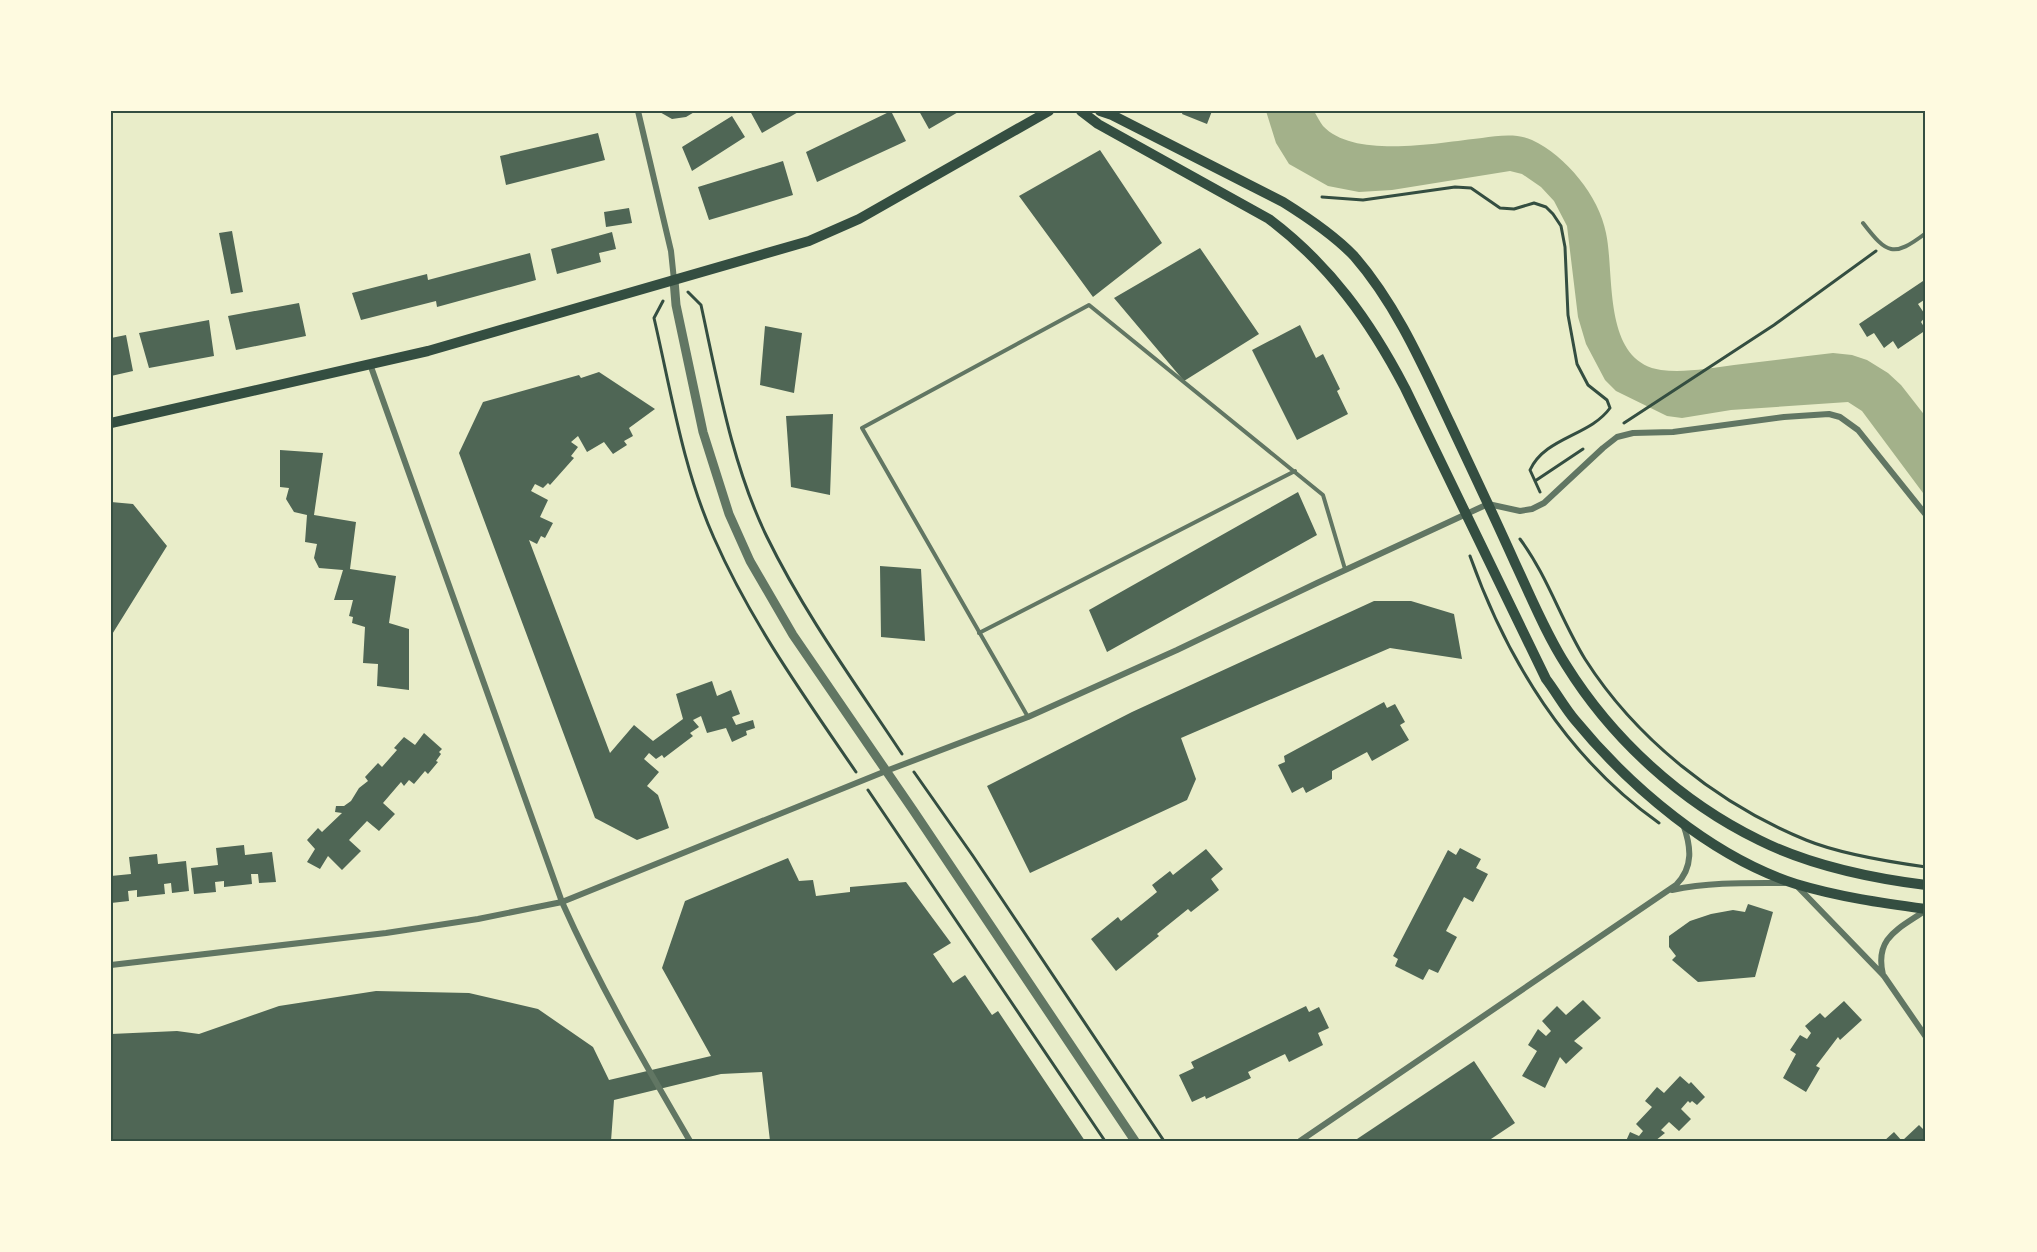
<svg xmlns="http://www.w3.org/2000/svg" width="2037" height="1252" viewBox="0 0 2037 1252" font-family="'Sofia Sans Condensed',sans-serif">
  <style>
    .water { fill: #a3b18a }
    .building { fill: #4f6655 }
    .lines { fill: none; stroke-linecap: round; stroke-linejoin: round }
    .path { stroke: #344e41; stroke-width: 3 }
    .service { stroke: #617663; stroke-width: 4 }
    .minor { stroke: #617663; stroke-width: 6 }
    .tertiary { stroke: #617663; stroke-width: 9 }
    .secondary { stroke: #344e41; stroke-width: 10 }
    .neatline { fill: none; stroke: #344e41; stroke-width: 2 }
  </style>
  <rect width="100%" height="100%" fill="#e9edc9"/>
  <!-- water -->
  <path class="water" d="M1266,111H1314C1317,116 1320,122 1323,126C1355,160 1441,142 1482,138C1498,136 1516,133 1532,140C1566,156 1599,196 1606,233C1615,275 1602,361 1661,370C1685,373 1710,368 1734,365C1767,361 1800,357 1833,353L1852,355L1867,360L1888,373L1901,385L1926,417V497L1862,411L1848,402L1731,410L1682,418L1667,416L1616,391L1605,380L1586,344L1578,317L1567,226L1554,201L1541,187L1522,174L1510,171L1392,190L1359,192L1328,186L1289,164L1276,143Z"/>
  <!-- building -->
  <path class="building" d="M658,111H696L686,117L672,119Z
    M750,111H800L762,133Z
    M891,111L906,141L817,182L806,152Z
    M919,111H960L929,129Z
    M1183,111H1212L1207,124L1182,114Z
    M732,116L745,137L692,171L682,147Z
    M598,133L605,160L506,185L500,156Z
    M1100,150L1162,243L1093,297L1019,196Z
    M783,161L793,195L709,220L698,187Z
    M629,208L632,223L606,227L604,212Z
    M232,231L243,292L231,294L219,233Z
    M612,232L616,249L599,253L601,262L557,274L551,249Z
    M1200,248L1259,334L1184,381L1114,298Z
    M530,253L536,280L437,307L436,301L361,320L352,293L427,274L428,280Z
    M1926,279V304L1924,300L1918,304L1926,316L1921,322L1926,330L1898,349L1893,341L1884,348L1874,333L1867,337L1859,324Z
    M299,303L306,336L236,350L228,316Z
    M209,320L214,356L149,368L139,333Z
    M1300,325L1316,358L1323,354L1340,389L1337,391L1348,414L1297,440L1252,350Z
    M765,326L802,333L794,393L760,385Z
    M126,335L133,371L111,376V338Z
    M599,372L655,409L629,428L633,436L624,441L627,445L613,454L604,442L587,452L578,436L571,442L578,447L571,456L574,458L550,485L548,483L543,488L535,484L531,491L548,500L540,517L553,523L545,538L541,536L537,544L529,540L610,753L634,725L653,741L683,719L676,694L712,681L717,696L731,690L740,714L732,717L736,725L753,720L755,728L746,731L747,735L732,742L726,728L707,733L701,716L693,720L699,727L690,733L693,736L664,758L662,755L656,759L649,753L644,759L659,772L647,786L658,795L669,828L637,840L595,818L459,453L483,402L579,375L581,378Z
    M833,414L830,495L791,487L786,416Z
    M280,450L323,453L314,515L356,522L350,569L396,576L389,623L409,629V690L377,686L378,664L363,663L365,627L352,623L353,617L349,616L353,600H334L343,570L319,568L314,558L317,544L305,542L307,515L294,512L286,499L289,488L280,487Z
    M1298,492L1317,535L1107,652L1089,610Z
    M111,502L133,504L167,546L111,636Z
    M880,566L921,569L925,641L881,637Z
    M1374,601H1411L1454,614L1462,659L1390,648L1181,738L1196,779L1187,800L1030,873L987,786L1132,712Z
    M1384,702L1387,708L1395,704L1405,722L1400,725L1409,740L1372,761L1367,752L1332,771V779L1306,793L1303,787L1292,793L1278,765L1285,762L1284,756Z
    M424,733L442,749L439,752L441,754L436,761L438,762L428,774L425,771L414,784L409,780L404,786L401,782L383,803L395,814L379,831L367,821L349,840L361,851L342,870L328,856L320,869L307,862L315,849L307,840L318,828L322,832L342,813L335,812L336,806H344L351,801L359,788L368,781L365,777L378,763L382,767L397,750L394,748L404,737L415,745Z
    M244,845L245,855L272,852L276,882L259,883L258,874H251L252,884L224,887V881L215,882L216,892L194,894L191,868L218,865L216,848Z
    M1460,848L1481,859L1476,868L1488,874L1473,902L1464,897L1446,931L1457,937L1438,973L1429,969L1423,980L1395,966L1398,959L1393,956L1448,850L1456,855Z
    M1206,849L1223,869L1211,879L1219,890L1191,912L1188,909L1157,934L1159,936L1116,971L1091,939L1118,917L1121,921L1157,892L1152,885L1170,871L1173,875Z
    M157,854L158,864L186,861L189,891L172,893L171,883L164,884L165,894L137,897V890L128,891L129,901L111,903V876L131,874L129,857Z
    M788,858L799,881L813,880L816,896L850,892V887L906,882L951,943L933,954L953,983L965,975L992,1015L998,1011L1085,1141H770L762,1072L721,1074L614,1100L611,1141H111V1034L177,1031L199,1034L279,1006L376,991L469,993L538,1009L593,1047L609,1080L711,1056L662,968L685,901Z
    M1748,904L1773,912L1755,977L1698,982L1672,960L1676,956L1669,947V936L1690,921L1711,914L1733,910L1745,912Z
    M1583,1000L1601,1018L1574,1041L1583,1048L1566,1064L1560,1057L1545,1088L1522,1076L1537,1051L1528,1045L1538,1029L1546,1036L1551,1031L1542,1021L1557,1006L1566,1015Z
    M1844,1001L1862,1020L1840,1040L1838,1037L1816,1066L1820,1068L1806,1092L1783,1078L1796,1054L1790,1050L1800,1035L1807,1039L1811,1033L1805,1026L1820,1013L1825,1018Z
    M1306,1006L1309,1012L1319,1007L1329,1028L1318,1033L1323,1045L1289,1062L1285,1054L1248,1072L1251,1078L1206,1099L1205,1096L1192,1102L1179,1075L1194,1068L1191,1062Z
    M1474,1061L1515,1123L1488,1141H1354Z
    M1680,1076L1689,1084L1691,1082L1705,1097L1697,1105L1692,1101L1690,1103L1688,1101L1681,1109L1691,1119L1679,1131L1669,1122L1661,1130L1665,1133L1655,1141H1626L1630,1132L1639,1136L1643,1131L1636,1124L1652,1107L1645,1101L1657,1087L1664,1093Z
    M1919,1125L1926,1132V1141H1884L1894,1132L1902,1141Z"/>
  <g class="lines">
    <!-- path -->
    <path class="path" d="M1322,197L1363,200L1455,187L1471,188L1500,208L1514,209L1534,203L1546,207L1553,214L1561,226L1565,247L1568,315L1577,364L1588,385L1607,400L1610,408C1590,436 1545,437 1530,470L1540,492
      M688,292L701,305C718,383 732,465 767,537C804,613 855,683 902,754
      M663,301L654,318C671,391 683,469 714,538C751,622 804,696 856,772
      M1624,423L1774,325L1876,251
      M1535,481L1583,449
      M1520,539C1547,575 1561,620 1585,659C1636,739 1718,804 1806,840C1840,854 1890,862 1926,867
      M1470,556C1507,660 1567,758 1659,823
      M914,772L973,856L1164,1141
      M868,790L1105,1141"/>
    <!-- service -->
    <path class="service" d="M1863,223C1887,254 1893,258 1926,233
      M979,633L1295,471
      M1028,717L862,428L1089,305L1323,495L1345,569"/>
    <!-- minor -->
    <path class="minor" d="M638,111L671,251L674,280
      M370,364L562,902C599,985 644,1062 690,1141
      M1796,885L1884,976L1926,1037
      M1672,890C1709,882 1747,883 1784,883
      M111,965L386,933L478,919L562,902L886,771L1028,717L1177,650L1317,583L1488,504L1520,511L1532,509L1544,503L1603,448L1617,437L1633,433L1673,432L1784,417L1829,414L1840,417L1858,430L1926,515
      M1883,975C1874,937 1899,929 1926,910
      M1300,1141L1676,885C1694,867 1691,846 1683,824"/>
    <!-- tertiary -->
    <path class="tertiary" d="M674,280L676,305L703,432L729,514L750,561L793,635L913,810L1135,1141"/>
    <!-- secondary -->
    <path class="secondary" d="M1081,111L1098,124L1269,219C1330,265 1370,321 1405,388L1546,679C1556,692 1564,707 1575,720C1630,787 1712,857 1796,884C1839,897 1882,903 1926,909
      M1100,111L1112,115L1283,202C1307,217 1334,235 1354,256C1396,304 1423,366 1450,423C1472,470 1494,516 1515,563C1531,597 1546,634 1566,665C1612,739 1681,802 1759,840C1809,865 1870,878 1926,885
      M111,423L428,351L809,241L859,219L1049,111"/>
  </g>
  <!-- border -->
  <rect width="2037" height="1252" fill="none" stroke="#fefae0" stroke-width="225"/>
  <rect x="112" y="112" width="1812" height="1028" class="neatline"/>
</svg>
